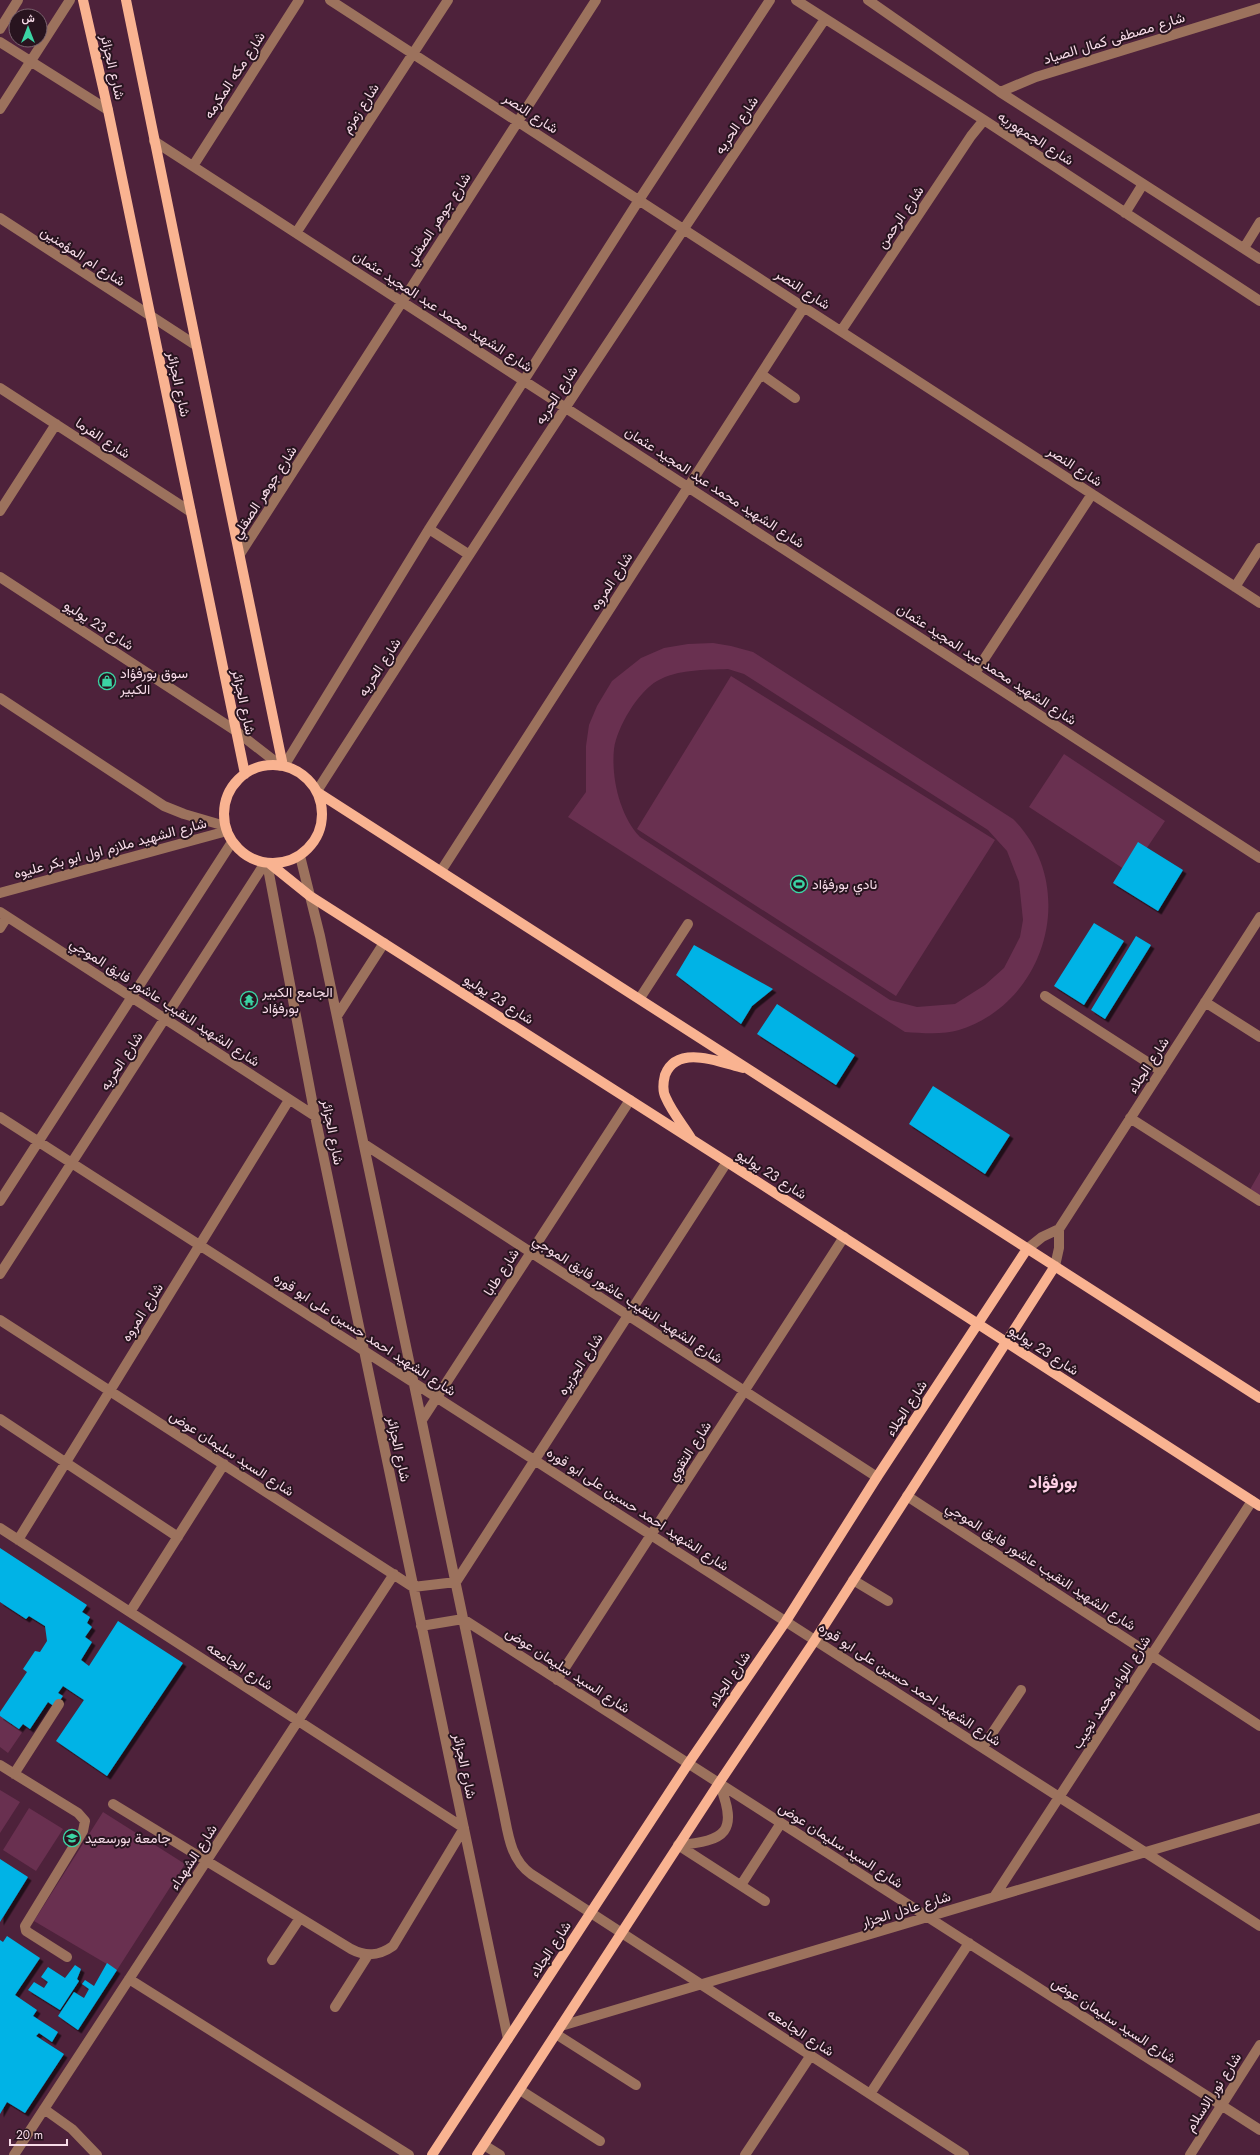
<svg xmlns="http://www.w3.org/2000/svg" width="1260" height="2155" viewBox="0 0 1260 2155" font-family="Jost,Vazirmatn,sans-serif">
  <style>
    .green { fill: #693050; fill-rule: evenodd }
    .building { fill: #00b3e6; filter: url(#shadow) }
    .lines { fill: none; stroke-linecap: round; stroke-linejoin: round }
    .minor { stroke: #9c725d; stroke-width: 10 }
    .major { stroke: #f9b391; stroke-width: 10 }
    .labels { text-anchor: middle; stroke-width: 4; stroke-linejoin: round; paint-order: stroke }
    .street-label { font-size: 14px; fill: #f7dbe8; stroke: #28141f }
    .poi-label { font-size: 14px; fill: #f7dbe8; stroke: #28141f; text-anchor: start }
    .district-label { font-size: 18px; font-weight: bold; fill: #ffd1e7; stroke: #28141f }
  </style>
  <defs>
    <filter id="shadow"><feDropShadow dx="3.5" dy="3.5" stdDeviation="0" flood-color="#0009"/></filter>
  </defs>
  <rect width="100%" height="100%" fill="#4e223b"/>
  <!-- green -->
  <path class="green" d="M713,643L731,646L753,652L1013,819C1079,885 1048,1002 959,1030C943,1035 922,1033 905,1032L568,817L586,792V746L589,725L597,706L612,681L641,658L664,648L688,644ZM728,669L744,674L988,830L1007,851L1019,882L1023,920L1020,937L1004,968L985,985L955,1004L917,1007L890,1000L640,837C620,816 611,778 614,749C617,727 638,692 657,681C678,669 705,670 728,669Z
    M731,676L995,840L896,996L637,829Z
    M1064,754L1165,821L1130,873L1029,807Z
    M1260,1172V1201L1248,1193Z
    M0,1716L23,1731L8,1753L0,1747Z
    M0,1790L20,1802L0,1833Z
    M29,1808L63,1829L36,1871L3,1850Z
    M103,1812L185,1864L117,1970L34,1921Z"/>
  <!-- building -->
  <path class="building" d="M1138,842L1183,870L1158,911L1113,883Z
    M1094,923L1124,941L1084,1005L1054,986Z
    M1136,936L1151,945L1105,1019L1091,1010Z
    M694,945L773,989L752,1006L741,1024L676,975Z
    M777,1004L855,1055L836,1085L757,1034Z
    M933,1086L1010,1135L985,1174L909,1124Z
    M0,1548L87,1605L82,1612L90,1617L87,1623L92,1627L85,1637L92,1642L81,1660L89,1666L118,1621L183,1663L107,1776L56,1741L84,1700L63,1686L58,1693L63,1696L55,1707L48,1702L30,1729L23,1724L19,1729L0,1716V1712L27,1672L23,1669L35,1651L40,1652L47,1641L45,1626L29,1616L26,1619L0,1602Z
    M0,1859L28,1877L0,1922Z
    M7,1936L40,1958L15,1995L37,2010L33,2016L58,2032L52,2042L39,2033L36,2036L64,2054L25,2113L7,2102L0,2114V1940L3,1942Z
    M107,1963L117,1970L78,2030L58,2016L74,1992L84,1998L89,1989L82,1984L85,1980L94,1986Z
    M75,1965L81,1969L77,1979L79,1981L60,2010L28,1990L34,1982L44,1988L48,1982L41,1977L48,1967L65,1978Z"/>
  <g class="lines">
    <!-- minor -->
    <path class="minor" d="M330,0L1260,603
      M796,0L984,120L1260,301
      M868,0L1000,92L1260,259
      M0,29L18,0
      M0,42L108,110
      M1000,92L1036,77L1260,8
      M0,109L70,0
      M154,141L1260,858
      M193,166L299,0
      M1125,213L1143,184
      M0,218L194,344
      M296,233L448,0
      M1244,248L1260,222
      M841,331L971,136L984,120
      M761,374L795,398
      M0,388L191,512
      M0,511L56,424
      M429,529L468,554
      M240,554L596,0
      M0,577L236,731L281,766
      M1235,587L1260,548
      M975,673L1092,494
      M0,698L164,806L184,814L225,826
      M284,766L429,529L639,200L770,0
      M317,791C483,531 652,274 825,19
      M300,856L320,936L503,1809C508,1833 510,1859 531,1874L964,2155
      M267,863L315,1116L508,2039
      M441,871L804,307
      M0,893L227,831
      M0,912L315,1116
      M0,928L7,917
      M1045,996L1161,1071
      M640,998L688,924
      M1205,1002L1260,1037
      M337,1016L384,943
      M0,1117L1260,1926
      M1130,1118L1260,1201
      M364,1144L877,1477
      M0,1201L232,842
      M1027,1249L1042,1237L1059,1229L1260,917
      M1055,1266L1059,1248V1229
      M0,1274L265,863
      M0,1320L413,1587L456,1582L727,1162
      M0,1419L178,1537
      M422,1420L630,1100
      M907,1496L1260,1726
      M0,1528L464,1828L393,1946C379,1956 366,1957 351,1949L113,1804
      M18,1540L289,1100
      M853,1580L888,1601
      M130,1612L224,1464
      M421,1626L463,1619L1260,2130
      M557,1680L844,1237
      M983,1747L1021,1690
      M0,1765L78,1813L85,1821L83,1831L25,1926L26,1931L67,1957
      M14,1774L59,1704
      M678,1845L765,1901
      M678,1845C726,1841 739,1832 719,1783
      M741,1885L781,1823
      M994,1897L1252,1501
      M272,1960L300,1918
      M129,1979L409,2155
      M335,2007L368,1955
      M561,2026L1260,1818
      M556,2034L636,2085
      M520,2090L600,2141
      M870,2094L969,1943
      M44,2109L72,2129L97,2155
      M484,2145L500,2155
      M14,2155L394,1574
      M745,2155L811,2055
      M1190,2155L1260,2045"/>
    <!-- major -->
    <path class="major" d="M83,0L108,110L245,774
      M126,0C178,255 230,511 283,766
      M224 814a49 49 0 1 1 98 0a49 49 0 1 1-98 0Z
      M317,792L1260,1398
      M269,863L310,896L727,1162L1260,1506
      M691,1138C683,1125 672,1112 666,1098C662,1091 663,1083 665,1075C677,1043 722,1063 743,1068
      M432,2155L688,1764L786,1621L877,1477L1027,1249
      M477,2155L719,1783L815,1640L1055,1266"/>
  </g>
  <!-- icons -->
  <defs>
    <g id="shop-ring" transform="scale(0.9)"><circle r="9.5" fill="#28141f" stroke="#3bd4a4" stroke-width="1.5"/><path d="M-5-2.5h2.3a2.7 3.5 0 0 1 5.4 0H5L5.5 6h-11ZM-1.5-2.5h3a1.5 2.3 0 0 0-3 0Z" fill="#3bd4a4"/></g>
    <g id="stadium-ring" transform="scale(0.9)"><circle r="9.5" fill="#28141f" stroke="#3bd4a4" stroke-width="1.5"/><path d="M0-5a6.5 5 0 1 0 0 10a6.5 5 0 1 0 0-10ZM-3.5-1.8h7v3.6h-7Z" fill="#3bd4a4"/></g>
    <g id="temple-ring" transform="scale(0.9)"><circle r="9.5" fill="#28141f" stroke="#3bd4a4" stroke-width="1.5"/><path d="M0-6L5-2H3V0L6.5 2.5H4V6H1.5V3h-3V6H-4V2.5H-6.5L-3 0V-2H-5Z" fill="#3bd4a4"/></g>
    <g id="university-ring" transform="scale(0.9)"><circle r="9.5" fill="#28141f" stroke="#3bd4a4" stroke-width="1.5"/><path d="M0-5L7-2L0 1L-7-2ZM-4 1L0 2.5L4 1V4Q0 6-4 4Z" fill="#3bd4a4"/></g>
  </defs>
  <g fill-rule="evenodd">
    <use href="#shop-ring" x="107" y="681"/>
    <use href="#stadium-ring" x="799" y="884"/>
    <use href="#temple-ring" x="249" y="1000"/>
    <use href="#university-ring" x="72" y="1838"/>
  </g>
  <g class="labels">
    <!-- street labels -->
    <g class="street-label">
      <text transform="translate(1114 38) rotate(-17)" y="5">شارع مصطفى كمال الصياد</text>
      <text transform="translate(113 67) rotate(77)" y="5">شارع الجزائر</text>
      <text transform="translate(234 75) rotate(-57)" y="5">شارع مكه المكرمه</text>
      <text transform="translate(360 108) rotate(-57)" y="5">شارع زمزم</text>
      <text transform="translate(531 113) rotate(33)" y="5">شارع النصر</text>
      <text transform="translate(736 125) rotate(-56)" y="5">شارع الحريه</text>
      <text transform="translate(1036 138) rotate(33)" y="5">شارع الجمهوريه</text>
      <text transform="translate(900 217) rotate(-56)" y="5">شارع الرحمن</text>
      <text transform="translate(438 219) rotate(-57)" y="5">شارع جوهر الصقلي</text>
      <text transform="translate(83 256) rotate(33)" y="5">شارع ام المؤمنين</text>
      <text transform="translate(803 289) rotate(33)" y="5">شارع النصر</text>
      <text transform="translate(443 311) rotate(33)" y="5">شارع الشهيد محمد عبد المجيد عثمان</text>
      <text transform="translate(179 384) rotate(78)" y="5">شارع الجزائر</text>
      <text transform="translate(556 395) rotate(-57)" y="5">شارع الحريه</text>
      <text transform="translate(103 438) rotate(33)" y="5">شارع الفرما</text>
      <text transform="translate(1075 466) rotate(33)" y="5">شارع النصر</text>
      <text transform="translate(715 487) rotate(33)" y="5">شارع الشهيد محمد عبد المجيد عثمان</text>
      <text transform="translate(264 492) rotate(-57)" y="5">شارع جوهر الصقلي</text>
      <text transform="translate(611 581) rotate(-57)" y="5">شارع المروه</text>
      <text transform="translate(99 625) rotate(33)" y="5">شارع 23 يوليو</text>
      <text transform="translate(987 664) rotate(33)" y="5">شارع الشهيد محمد عبد المجيد عثمان</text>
      <text transform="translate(379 667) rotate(-57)" y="5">شارع الحريه</text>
      <text transform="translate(244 702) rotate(78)" y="5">شارع الجزائر</text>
      <text transform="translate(110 848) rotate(-15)" y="5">شارع الشهيد ملازم اول ابو بكر عليوه</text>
      <text transform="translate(499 999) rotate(33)" y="5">شارع 23 يوليو</text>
      <text transform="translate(165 1002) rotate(33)" y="5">شارع الشهيد النقيب عاشور فايق الموجي</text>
      <text transform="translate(121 1061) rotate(-57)" y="5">شارع الحريه</text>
      <text transform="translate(1148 1065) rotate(-57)" y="5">شارع الجلاء</text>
      <text transform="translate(333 1132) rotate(79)" y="5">شارع الجزائر</text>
      <text transform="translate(772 1174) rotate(33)" y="5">شارع 23 يوليو</text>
      <text transform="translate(501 1272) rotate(-57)" y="5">شارع طابا</text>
      <text transform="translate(628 1299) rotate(33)" y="5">شارع الشهيد النقيب عاشور فايق الموجي</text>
      <text transform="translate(142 1312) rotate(-58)" y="5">شارع المروه</text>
      <text transform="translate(365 1334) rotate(33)" y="5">شارع الشهيد احمد حسين على ابو قوره</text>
      <text transform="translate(1044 1350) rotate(33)" y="5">شارع 23 يوليو</text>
      <text transform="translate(580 1364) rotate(-57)" y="5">شارع الجزيره</text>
      <text transform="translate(906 1408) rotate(-57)" y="5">شارع الجلاء</text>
      <text transform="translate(399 1449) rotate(78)" y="5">شارع الجزائر</text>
      <text transform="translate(689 1451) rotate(-57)" y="5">شارع التقوي</text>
      <text transform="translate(232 1453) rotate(33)" y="5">شارع السيد سليمان عوض</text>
      <text transform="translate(638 1509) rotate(33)" y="5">شارع الشهيد احمد حسين على ابو قوره</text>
      <text transform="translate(1041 1566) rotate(33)" y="5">شارع الشهيد النقيب عاشور فايق الموجي</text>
      <text transform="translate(240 1666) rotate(33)" y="5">شارع الجامعه</text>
      <text transform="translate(568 1670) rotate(33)" y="5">شارع السيد سليمان عوض</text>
      <text transform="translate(729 1679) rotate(-56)" y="5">شارع الجلاء</text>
      <text transform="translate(910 1684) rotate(33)" y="5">شارع الشهيد احمد حسين على ابو قوره</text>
      <text transform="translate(1111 1692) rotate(-57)" y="5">شارع اللواء محمد نجيب</text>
      <text transform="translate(465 1766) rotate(78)" y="5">شارع الجزائر</text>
      <text transform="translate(841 1845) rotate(33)" y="5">شارع السيد سليمان عوض</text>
      <text transform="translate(193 1857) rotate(-57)" y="5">شارع الشهداء</text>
      <text transform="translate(906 1909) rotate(-17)" y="5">شارع عادل الجزار</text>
      <text transform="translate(550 1949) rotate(-57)" y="5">شارع الجلاء</text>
      <text transform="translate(1114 2020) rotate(33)" y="5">شارع السيد سليمان عوض</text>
      <text transform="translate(801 2032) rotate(33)" y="5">شارع الجامعه</text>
      <text transform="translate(1213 2092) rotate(-57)" y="5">شارع نور الاسلام</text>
    </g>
    <!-- poi labels -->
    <g class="poi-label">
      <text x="120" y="678">سوق بورفؤاد<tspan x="120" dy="16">الكبير</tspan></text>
      <text x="812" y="889">نادي بورفؤاد</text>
      <text x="262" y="997">الجامع الكبير<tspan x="262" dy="16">بورفؤاد</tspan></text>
      <text x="85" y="1843">جامعة بورسعيد</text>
    </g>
    <!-- district labels -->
    <g class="district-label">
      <text x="1053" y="1488">بورفؤاد</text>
    </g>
  </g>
  <!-- north arrow -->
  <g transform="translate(28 28)"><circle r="19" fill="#28141f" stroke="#7b646f"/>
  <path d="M0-3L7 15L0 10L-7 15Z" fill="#3bd4a4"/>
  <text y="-6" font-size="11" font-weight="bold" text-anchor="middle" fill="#f7dbe8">ش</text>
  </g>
  <!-- scale -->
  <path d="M10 2139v6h57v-6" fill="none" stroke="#f7dbe8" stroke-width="2"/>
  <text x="16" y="2139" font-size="12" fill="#f7dbe8" stroke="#28141f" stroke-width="3" paint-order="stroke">20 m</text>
</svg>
